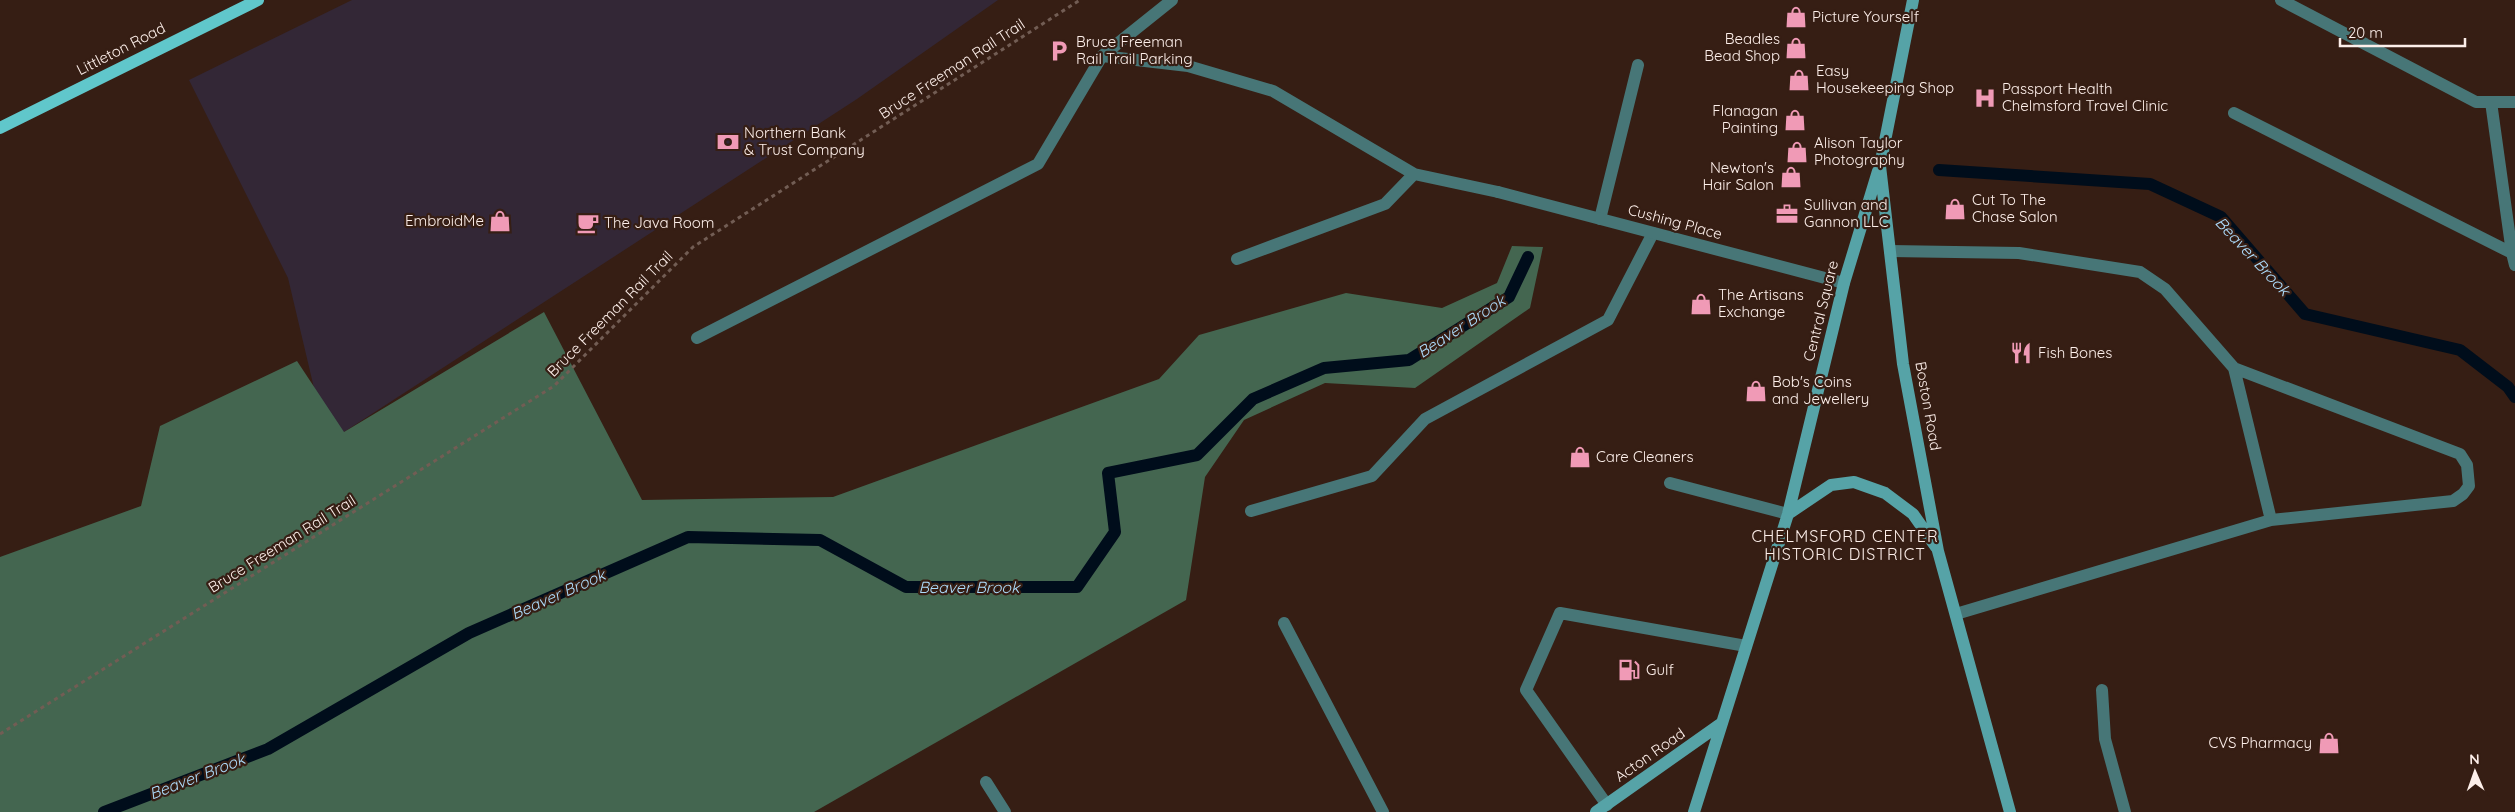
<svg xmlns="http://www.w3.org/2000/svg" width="2515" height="812" viewBox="0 0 2515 812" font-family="Quicksand,sans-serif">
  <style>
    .commercial { fill: #332736 }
    .forest { fill: #446650 }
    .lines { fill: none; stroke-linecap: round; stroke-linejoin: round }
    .stream { stroke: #000d1b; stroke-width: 12 }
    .path { stroke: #725d54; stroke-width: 3; stroke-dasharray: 4 4; stroke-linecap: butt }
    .lane { stroke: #477677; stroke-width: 12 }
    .street { stroke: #477677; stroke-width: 12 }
    .secondary { stroke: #56a3a7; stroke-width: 12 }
    .primary { stroke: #60c7cb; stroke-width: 12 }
    .labels { text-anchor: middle; stroke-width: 4.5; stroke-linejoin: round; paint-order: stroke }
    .poi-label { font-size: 15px; fill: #fdefea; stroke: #361e14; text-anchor: start }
    .street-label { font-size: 15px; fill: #fdefea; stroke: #361e14 }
    .water-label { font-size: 16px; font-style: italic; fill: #addcfc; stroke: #361e14 }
    .neighbourhood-label { font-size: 16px; letter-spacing: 1px; fill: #fdefea; stroke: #361e14 }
  </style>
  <rect width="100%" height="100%" fill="#361e14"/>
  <!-- commercial -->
  <path class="commercial" d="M352,0H998L857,99L327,443L288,278L189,80Z"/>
  <!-- forest -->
  <path class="forest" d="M1512,246L1543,247L1530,308L1415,388L1325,383L1244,420L1205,477L1186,600L814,812H0V557L141,506L160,426L297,361L344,432L544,312L642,500L833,497L1159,379L1199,335L1346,293L1442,308L1497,283Z"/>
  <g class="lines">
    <!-- stream -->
    <path class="stream" d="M1939,170L2150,184L2221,217L2305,314L2460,350L2508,387L2515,397
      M104,812L268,749L469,633L688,537L820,540L906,587H1077L1115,532L1108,473L1197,455L1253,399L1324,368L1409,360L1509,297L1528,257"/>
    <!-- path -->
    <path class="path" d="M0,734L554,386L693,247L1080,0"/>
    <!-- lane -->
    <path class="lane" d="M2281,0L2476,102H2515
      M1102,56L1188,66L1273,91L1414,174L1498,192
      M2491,102L2512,253
      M2234,113L2512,253L2515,265
      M1600,219L1638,65
      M1890,251L2019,253L2140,272L2165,289L2234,368L2271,520
      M1237,259L1385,204L1414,174
      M697,338L1038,164L1102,56L1172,0
      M1670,483L1788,514
      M1251,511L1372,476L1425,419L1608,320L1653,233
      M1956,614L2271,520L2453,501L2463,494L2469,486L2467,465L2460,454L2234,368
      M1284,623L1383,812
      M2102,690L2105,739L2125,812
      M986,782L1005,812
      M1607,805L1526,690L1560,613L1746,646"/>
    <!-- street -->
    <path class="street" d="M1498,192L1844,283"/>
    <!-- secondary -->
    <path class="secondary" d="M1913,0L1880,166L1903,364L1938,551L2010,812
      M1788,514L1831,485L1854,482L1885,493L1913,514L1936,547
      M1596,812L1722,723
      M1694,812L1788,514L1844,283L1878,171"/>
    <!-- primary -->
    <path class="primary" d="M0,128L258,0"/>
  </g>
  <!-- icons -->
  <defs>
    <g id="shop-bare" transform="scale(1.725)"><path d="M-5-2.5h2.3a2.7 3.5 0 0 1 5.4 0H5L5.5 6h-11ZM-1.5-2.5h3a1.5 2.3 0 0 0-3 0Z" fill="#f09ab6" stroke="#361e14" stroke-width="2.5" paint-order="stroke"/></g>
    <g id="parking-bare" transform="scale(1.725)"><path d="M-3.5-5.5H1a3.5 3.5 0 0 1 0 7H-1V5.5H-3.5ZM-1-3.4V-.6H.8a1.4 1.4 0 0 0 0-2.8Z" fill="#f09ab6" stroke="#361e14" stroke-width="2.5" paint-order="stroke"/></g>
    <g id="hospital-bare" transform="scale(1.725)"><path d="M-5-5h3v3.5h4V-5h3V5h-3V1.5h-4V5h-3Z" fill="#f09ab6" stroke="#361e14" stroke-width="2.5" paint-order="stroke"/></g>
    <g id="bank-bare" transform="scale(1.725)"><path d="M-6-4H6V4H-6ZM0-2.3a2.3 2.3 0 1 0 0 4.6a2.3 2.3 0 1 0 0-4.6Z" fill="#f09ab6" stroke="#361e14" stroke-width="2.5" paint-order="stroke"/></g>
    <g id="office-bare" transform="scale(1.725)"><path d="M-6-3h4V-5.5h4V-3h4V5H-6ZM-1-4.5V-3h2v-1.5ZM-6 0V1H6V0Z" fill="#f09ab6" stroke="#361e14" stroke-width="2.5" paint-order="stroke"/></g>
    <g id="cafe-bare" transform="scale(1.725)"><path d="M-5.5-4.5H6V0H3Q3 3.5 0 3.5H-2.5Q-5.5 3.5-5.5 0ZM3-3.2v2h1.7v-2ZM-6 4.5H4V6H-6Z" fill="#f09ab6" stroke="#361e14" stroke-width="2.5" paint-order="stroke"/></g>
    <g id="restaurant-bare" transform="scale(1.725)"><path d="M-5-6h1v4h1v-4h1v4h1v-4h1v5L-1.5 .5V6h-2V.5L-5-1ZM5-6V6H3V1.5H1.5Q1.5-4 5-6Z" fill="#f09ab6" stroke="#361e14" stroke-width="2.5" paint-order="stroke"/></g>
    <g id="fuel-bare" transform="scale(1.725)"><path d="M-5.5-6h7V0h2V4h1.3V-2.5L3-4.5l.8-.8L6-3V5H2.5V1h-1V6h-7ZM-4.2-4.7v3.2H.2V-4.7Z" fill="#f09ab6" stroke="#361e14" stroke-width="2.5" paint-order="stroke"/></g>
  </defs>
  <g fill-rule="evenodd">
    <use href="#shop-bare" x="1796" y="17"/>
    <use href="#shop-bare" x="1796" y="48"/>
    <use href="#parking-bare" x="1059" y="51"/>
    <use href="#shop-bare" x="1799" y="80"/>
    <use href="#hospital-bare" x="1985" y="98"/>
    <use href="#shop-bare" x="1795" y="120"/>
    <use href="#bank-bare" x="728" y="142"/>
    <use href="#shop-bare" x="1797" y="152"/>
    <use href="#shop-bare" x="1791" y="177"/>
    <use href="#shop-bare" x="1955" y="209"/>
    <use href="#office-bare" x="1787" y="214"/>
    <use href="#shop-bare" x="500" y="221"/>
    <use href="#cafe-bare" x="588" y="223"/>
    <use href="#shop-bare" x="1701" y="304"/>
    <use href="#restaurant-bare" x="2021" y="353"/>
    <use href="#shop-bare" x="1756" y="391"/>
    <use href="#shop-bare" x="1580" y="457"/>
    <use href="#fuel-bare" x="1629" y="670"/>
    <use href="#shop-bare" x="2329" y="743"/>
  </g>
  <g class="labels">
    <!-- poi labels -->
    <g class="poi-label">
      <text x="1812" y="22">Picture Yourself</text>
      <text x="1780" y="44" text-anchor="end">Beadles<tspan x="1780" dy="17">Bead Shop</tspan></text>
      <text x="1076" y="47">Bruce Freeman<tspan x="1076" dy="17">Rail Trail Parking</tspan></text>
      <text x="1816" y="76">Easy<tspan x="1816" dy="17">Housekeeping Shop</tspan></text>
      <text x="2002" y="94">Passport Health<tspan x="2002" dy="17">Chelmsford Travel Clinic</tspan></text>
      <text x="1778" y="116" text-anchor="end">Flanagan<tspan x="1778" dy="17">Painting</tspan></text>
      <text x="744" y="138">Northern Bank<tspan x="744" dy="17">&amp; Trust Company</tspan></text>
      <text x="1814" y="148">Alison Taylor<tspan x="1814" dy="17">Photography</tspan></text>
      <text x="1774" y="173" text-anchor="end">Newton's<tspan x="1774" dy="17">Hair Salon</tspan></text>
      <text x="1972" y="205">Cut To The<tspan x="1972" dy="17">Chase Salon</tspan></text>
      <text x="1804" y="210">Sullivan and<tspan x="1804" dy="17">Gannon LLC</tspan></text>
      <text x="484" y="226" text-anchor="end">EmbroidMe</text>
      <text x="604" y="228">The Java Room</text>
      <text x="1718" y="300">The Artisans<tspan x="1718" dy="17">Exchange</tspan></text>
      <text x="2038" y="358">Fish Bones</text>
      <text x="1772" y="387">Bob's Coins<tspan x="1772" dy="17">and Jewellery</tspan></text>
      <text x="1596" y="462">Care Cleaners</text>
      <text x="1646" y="675">Gulf</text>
      <text x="2312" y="748" text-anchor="end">CVS Pharmacy</text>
    </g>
    <!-- street labels -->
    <g class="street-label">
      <text transform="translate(121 49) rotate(-27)" y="5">Littleton Road</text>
      <text transform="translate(952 69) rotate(-33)" y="5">Bruce Freeman Rail Trail</text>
      <text transform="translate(1675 222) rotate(15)" y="5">Cushing Place</text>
      <text transform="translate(1821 311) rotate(-76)" y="5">Central Square</text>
      <text transform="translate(610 314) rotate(-45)" y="5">Bruce Freeman Rail Trail</text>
      <text transform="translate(1928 406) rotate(80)" y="5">Boston Road</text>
      <text transform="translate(282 544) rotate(-32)" y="5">Bruce Freeman Rail Trail</text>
      <text transform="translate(1650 755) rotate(-35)" y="5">Acton Road</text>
    </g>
    <!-- water labels -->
    <g class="water-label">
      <text transform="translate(2253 256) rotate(47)" y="6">Beaver Brook</text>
      <text transform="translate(1461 326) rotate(-33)" y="6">Beaver Brook</text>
      <text x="969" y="593">Beaver Brook</text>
      <text transform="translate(558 594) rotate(-24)" y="6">Beaver Brook</text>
      <text transform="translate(197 776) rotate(-21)" y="6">Beaver Brook</text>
    </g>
    <!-- neighbourhood labels -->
    <g class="neighbourhood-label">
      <text x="1845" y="542">CHELMSFORD CENTER<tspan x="1845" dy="18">HISTORIC DISTRICT</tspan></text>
    </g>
  </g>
  <!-- north arrow -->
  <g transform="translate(2475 772) rotate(358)" stroke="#361e14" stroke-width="4" paint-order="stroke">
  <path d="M0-4L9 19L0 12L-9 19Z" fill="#fdefea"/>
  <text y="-8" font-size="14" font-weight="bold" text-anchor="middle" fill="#fdefea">N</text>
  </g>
  <!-- scale -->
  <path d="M2340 38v8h125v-8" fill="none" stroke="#fdefea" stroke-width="2.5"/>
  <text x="2348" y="38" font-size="15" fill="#fdefea" stroke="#361e14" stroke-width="4" paint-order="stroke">20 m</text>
</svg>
